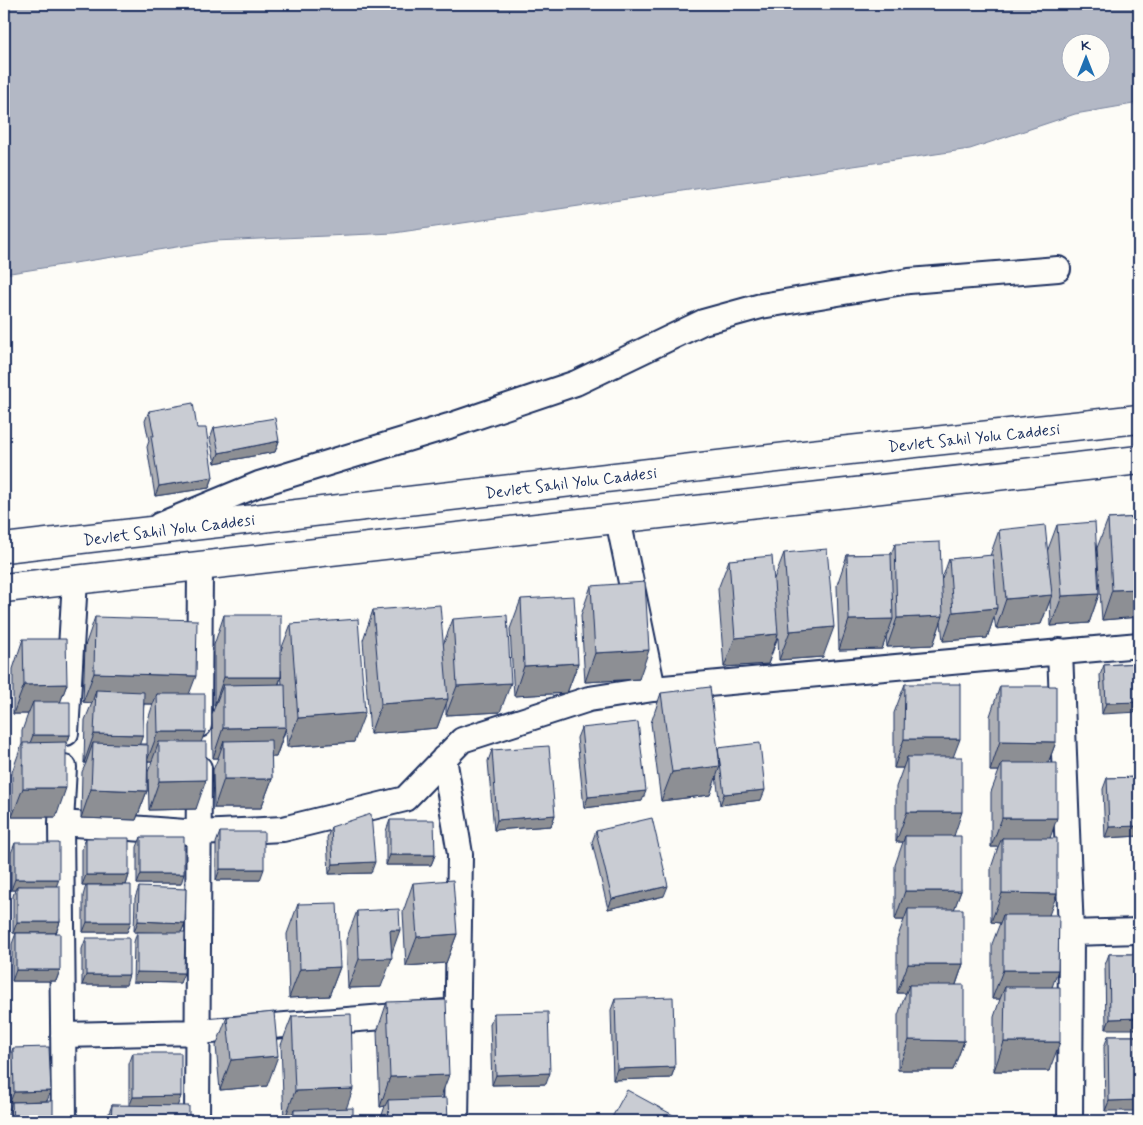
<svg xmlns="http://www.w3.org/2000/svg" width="1143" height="1125" viewBox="0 0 1143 1125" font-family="Mynerve,sans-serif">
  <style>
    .water { fill: #b3b8c5; stroke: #76819c; fill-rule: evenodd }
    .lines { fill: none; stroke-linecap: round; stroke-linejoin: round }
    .minor-casing { stroke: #1b2f5e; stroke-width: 28 }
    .major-casing { stroke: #1b2f5e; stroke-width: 31 }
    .minor { stroke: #fdfcf7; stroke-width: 24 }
    .major { stroke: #fdfcf7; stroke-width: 28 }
    .wall { fill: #adafb5; stroke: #1b2f5e; fill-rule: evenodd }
    .shaded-wall { fill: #8d8f94; stroke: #1b2f5e }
    .building { fill: #c9ccd3; stroke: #1b2f5e }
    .labels { text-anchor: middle; stroke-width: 4.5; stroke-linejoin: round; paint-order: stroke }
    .street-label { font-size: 16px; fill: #1b2f5e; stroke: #fdfcf7 }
  </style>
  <rect width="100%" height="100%" fill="#fdfcf7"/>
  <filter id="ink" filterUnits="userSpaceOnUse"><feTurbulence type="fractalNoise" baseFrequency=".02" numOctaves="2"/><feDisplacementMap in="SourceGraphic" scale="10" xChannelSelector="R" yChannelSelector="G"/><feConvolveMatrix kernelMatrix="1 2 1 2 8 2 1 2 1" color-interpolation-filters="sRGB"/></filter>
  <g filter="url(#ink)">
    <!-- water -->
    <path class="water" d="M4,4H1139V103L1075,114L970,149L394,233L215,241L4,274ZM1070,42H1100V72H1070Z"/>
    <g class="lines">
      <!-- minor casing -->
      <g class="minor-casing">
        <path id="minor" d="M618,519L653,689
          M160,525L259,484L449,426L576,383L703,322L761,306L909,281L1058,269
          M1060,651L1071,933L1070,1121
          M199,725L200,566
          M66,733L75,580
          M444,758L460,854L456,1121
          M64,767L61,823L64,1121
          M61,823L199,833L283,829L405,799L462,740L589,699L653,689L1139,645
          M1071,933L1139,931
          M63,1035L198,1032L458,1011
          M197,1121L199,768"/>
      </g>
      <!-- major casing -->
      <g class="major-casing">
        <path id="major" d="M4,548L812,454L1139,419
          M4,588L1139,460"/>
      </g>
      <!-- minor -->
      <use href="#minor" class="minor"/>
      <!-- major -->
      <use href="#major" class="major"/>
    </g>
    <!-- wall -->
    <path class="wall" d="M149,411L197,428L213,477L209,488L155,496L147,447L149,441L145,421Z
      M214,428L279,441L275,452L215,463L210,439Z
      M1139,517V617L1102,620L1097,548L1108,519Z
      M1057,525L1099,594L1089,623L1051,626L1050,600L1041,624L996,629L994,617L987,638L943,641L941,622L933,645L887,647L886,637L882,649L839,650L837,585L847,555L891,554L895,544L942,579L949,559L990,556L999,530L1047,552Z
      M784,553L823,657L779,660L778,637L768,664L724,667L718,589L729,560L774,579Z
      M591,586L639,679L585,682L581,615Z
      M521,599L578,663L567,693L514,696L510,629Z
      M373,610L443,645L453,619L500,712L446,715V704L437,728L370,734L363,640Z
      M224,615L281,650L291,624L354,742L287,747L286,729L276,757H271L272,779L261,808H214L213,770L218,758H213L212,714L215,706H214V645ZM281,670L282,684H279L281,677Z
      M95,617L189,694L201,742L196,809L149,810L148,772L152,761H148L147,791L136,820L81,818L82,772L86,763H84L85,720L92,703L83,702L85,646ZM144,704H153L147,723V744H139Z
      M23,639L67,684L60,702L70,735L66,746L56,817H12V772L22,744V731L28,714H13V669Z
      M1139,663L1102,714L1100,675L1104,665Z
      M905,684L953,757L954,836L961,891L954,909L963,964L956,985L964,1041L953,1070H898V1015L906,993H897V939L904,920H895V865L903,842H896V787L903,768H894V713Z
      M1000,686L1056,742L1048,763L1050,838L1049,915L1052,987L1049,1071H994V1017L1000,999H992V944L1000,923L991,922V868L998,847H991V792L999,771H990V716Z
      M661,693L761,800L720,805L716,776L710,795L661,801L651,723Z
      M581,728L642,801L584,808L577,738Z
      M492,750L555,815L551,826L494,830L488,761Z
      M1139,777V836L1105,838L1103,789L1107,778Z
      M390,820L435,855L431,865H386V831Z
      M331,827L371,873L329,874L327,838Z
      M596,831L664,896L608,909L592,842Z
      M220,832L260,880H216V843Z
      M141,837L181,884H137V847Z
      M86,838L129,875L126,885L127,932H83V896L86,885H82V849Z
      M15,843L56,886L60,922L56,933H13V896L15,890H11V853Z
      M413,883L457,934L446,963L406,966L403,912Z
      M139,887L185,923L181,932L180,983L133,982L134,942L137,932H134L135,898Z
      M298,904L340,967L329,996L289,998L287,934Z
      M357,911L381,987L348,988L346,940Z
      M16,933L60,970L56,981H12V944Z
      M86,938L126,985H82V949Z
      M1109,954H1139L1106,1029L1105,965Z
      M615,999L675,1067L671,1078L613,1080L611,1010Z
      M387,1002L441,1098L448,1121H380L385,1106L380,1107L377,1032Z
      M494,1013L546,1084L492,1085L490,1024Z
      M292,1016L346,1108L353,1121H290V1120L284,1121L281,1045Z
      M227,1017L267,1086L220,1090L216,1046Z
      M1108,1036H1139L1105,1111L1104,1047Z
      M13,1048L47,1101L53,1121H9L8,1113L12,1102H14H10L9,1059Z
      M133,1053L181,1096L177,1106L189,1121H106L112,1105L129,1106V1064Z"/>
    <!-- shaded-wall -->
    <path class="shaded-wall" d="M279,441L275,452L215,463L219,453Z
      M213,477L209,488L155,496L159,486Z
      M1139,589V617L1102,620L1112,590Z
      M1099,594L1089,623L1051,626L1062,596Z
      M1052,595L1041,624L996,629L1006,599Z
      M997,608L987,638L943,641L953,612Z
      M943,616L933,645L887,647L897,618Z
      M893,619L882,649L839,650L849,620Z
      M834,627L823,657L779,660L790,631Z
      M778,634L768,664L724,667L735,638Z
      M649,650L639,679L585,682L595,653Z
      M578,663L567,693L514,696L524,666Z
      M94,673L196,676L185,705L157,694L153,704L96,703V690L92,703L83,702Z
      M224,677H281L271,706L223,685L215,706H214Z
      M511,683L500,712L446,715L457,686Z
      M67,684L56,714L33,702L28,714H13L24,685Z
      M448,699L437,728L370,734L381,704Z
      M1139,702V712L1102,714L1106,703Z
      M365,713L354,742L287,747L298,718Z
      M286,727L276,757L224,758V741L218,758H213L223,728Z
      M158,732H205L194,761L159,742L152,761H147Z
      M94,734L143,735L132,765L93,743L86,763H84Z
      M33,735H70L59,765H22Z
      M904,739H960L949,768L907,757L903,768H894Z
      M1000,741L1056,742L1045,771L1002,763L999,771H990Z
      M720,766L710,795L661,801L672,772Z
      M224,779H272L261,808H214Z
      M206,780L196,809L149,810L159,781Z
      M23,788H66L56,817H12Z
      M91,789L147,791L136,820L81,818Z
      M765,790L761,800L720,805L724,794Z
      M646,791L642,801L584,808L588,797Z
      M907,812H962L952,842L905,836L903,842H896Z
      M555,815L551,826L494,830L497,820Z
      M1002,818H1057L1047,847L1002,838L998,847H991Z
      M1139,826V836L1105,838L1109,827Z
      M390,855H435L431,865H386Z
      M375,862L371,873L329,874L333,864Z
      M220,869H264L260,880H216Z
      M141,874H184L181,884H137Z
      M86,875H129L126,885H82Z
      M15,879H59L55,890L17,886L15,890H11Z
      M668,886L664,896L608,909L612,899Z
      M905,891H961L950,921L908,909L904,920H895Z
      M1002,893L1057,894L1046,923L1003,915L1000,923L991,922Z
      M138,921L185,923L181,933L134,932Z
      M17,922H60L56,933H13Z
      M87,922H131L127,932H83Z
      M390,930H400L390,958H392L381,987L348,988L359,959Z
      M457,934L446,963L406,966L417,937Z
      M908,964H963L953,993L909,985L906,993H897Z
      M340,967L329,996L289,998L300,969Z
      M16,970H60L56,981H12Z
      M1003,970H1058L1048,999L1005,987L1000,999H992Z
      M137,972L184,973L180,983L133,982Z
      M86,975H129L126,985H82Z
      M1139,1018V1029H1106L1110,1019Z
      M909,1040L964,1041L953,1070H898Z
      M1004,1042H1060L1049,1071H994Z
      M278,1056L267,1086L220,1090L231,1060Z
      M675,1067L671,1078L613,1080L617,1069Z
      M550,1073L546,1084L492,1085L496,1075Z
      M449,1075L438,1104L388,1100L385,1106L380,1107L390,1077Z
      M353,1089L343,1118L294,1110L290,1120L284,1121L295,1091Z
      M51,1091L47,1101L10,1102L14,1092Z
      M181,1096L177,1107H129L133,1097Z
      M1139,1100V1111H1105L1109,1101Z"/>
    <!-- building -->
    <path class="building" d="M193,403L197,428H206L213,477L159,486L151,436H154L149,411Z
      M275,418L279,441L219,453L214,428Z
      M1139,517V589L1112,590L1108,519Z
      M1095,522L1099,594L1062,596L1057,525Z
      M1045,525L1052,595L1006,599L999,530Z
      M940,542L943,616L897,618L895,544Z
      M827,549L834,627L790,631L784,553Z
      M891,554L893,619L849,620L847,555Z
      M993,555L997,608L953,612L949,559Z
      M772,556L778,634L735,638L729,560Z
      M645,582L649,650L595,653L591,586Z
      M574,596L578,663L524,666L521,599Z
      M440,605L448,699L381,704L373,610Z
      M224,615H281V677H224Z
      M507,615L511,683L457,686L453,619Z
      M95,617L197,620L196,676L94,673Z
      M358,619L365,713L298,718L291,624Z
      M23,639H66L67,684L24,685Z
      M1139,663V702L1106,703L1104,665Z
      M285,684L286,727L223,728V685Z
      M905,684H960V739H904Z
      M1000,686H1056V742L1000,741Z
      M710,687L720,766L672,772L661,693Z
      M96,690L144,692L143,735L94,734Z
      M157,694H205V732H158Z
      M33,702H70V735H33Z
      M638,722L646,791L588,797L581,728Z
      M271,740L272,779H224V741Z
      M66,742V788H23V743Z
      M159,742H206V780L159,781Z
      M93,743L148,745L147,791L91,789Z
      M760,743L765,790L724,794L718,748Z
      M549,746L555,815L497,820L492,750Z
      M907,757H962V812H907Z
      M1002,763H1057V818H1002Z
      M1139,777V826L1109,827L1107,778Z
      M371,814L375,862L333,864L331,827Z
      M652,818L668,886L612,899L596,831Z
      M390,820H434L435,855H390Z
      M220,832H264V869H220Z
      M905,836H961V891H905Z
      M141,837H184V874H141Z
      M86,838H129V875H86Z
      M1002,838H1057V894L1002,893Z
      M15,843H59V879H15Z
      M453,880L457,934L417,937L413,883Z
      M87,885H131V922H87Z
      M17,886H60V922H17Z
      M139,887L186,889L185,923L138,921Z
      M337,903L340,967L300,969L298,904Z
      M399,909L400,930H390L392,958L359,959L357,911Z
      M908,909H963V964H908Z
      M1003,915H1059L1058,970H1003Z
      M137,932H185L184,973L137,972Z
      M16,933H60V970H16Z
      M86,938H129V975H86Z
      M1109,954H1139V1018L1110,1019Z
      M909,985H964V1041L909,1040Z
      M1005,987H1060V1042H1004Z
      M673,997L675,1067L617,1069L615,999Z
      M446,1000L449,1075L390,1077L387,1002Z
      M274,1012L278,1056L231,1060L227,1017Z
      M548,1012L550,1073L496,1075L494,1013Z
      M351,1014L353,1089L295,1091L292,1016Z
      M1108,1036H1139V1100L1109,1101Z
      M49,1047L51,1091L14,1092L13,1048Z
      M133,1053H181V1096L133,1097Z
      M627,1090L673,1115L669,1121H610Z
      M447,1098L448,1121H389L388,1100Z
      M53,1101V1121H13L12,1102Z
      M112,1105L189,1106V1121H111Z
      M353,1108V1121H294V1110Z
      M555,1117V1121H489V1119Z"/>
  </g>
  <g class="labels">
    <!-- street labels -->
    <g class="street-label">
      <text transform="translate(974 437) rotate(-6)" y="6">Devlet Sahil Yolu Caddesi</text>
      <text transform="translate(571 482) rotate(-7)" y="6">Devlet Sahil Yolu Caddesi</text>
      <text transform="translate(169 529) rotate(-7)" y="6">Devlet Sahil Yolu Caddesi</text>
    </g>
  </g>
  <!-- margin -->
  <rect width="1143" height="1125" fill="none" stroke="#fdfcf7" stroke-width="20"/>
  <rect x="10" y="10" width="1123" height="1105" fill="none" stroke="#1b2f5e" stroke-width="2" filter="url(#ink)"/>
  <!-- north arrow -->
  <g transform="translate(1086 58)"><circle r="24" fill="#fdfcf7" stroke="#a3aaba"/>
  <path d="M0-4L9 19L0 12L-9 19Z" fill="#1f6fb2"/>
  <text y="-8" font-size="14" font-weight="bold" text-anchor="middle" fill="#1b2f5e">K</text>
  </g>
</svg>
